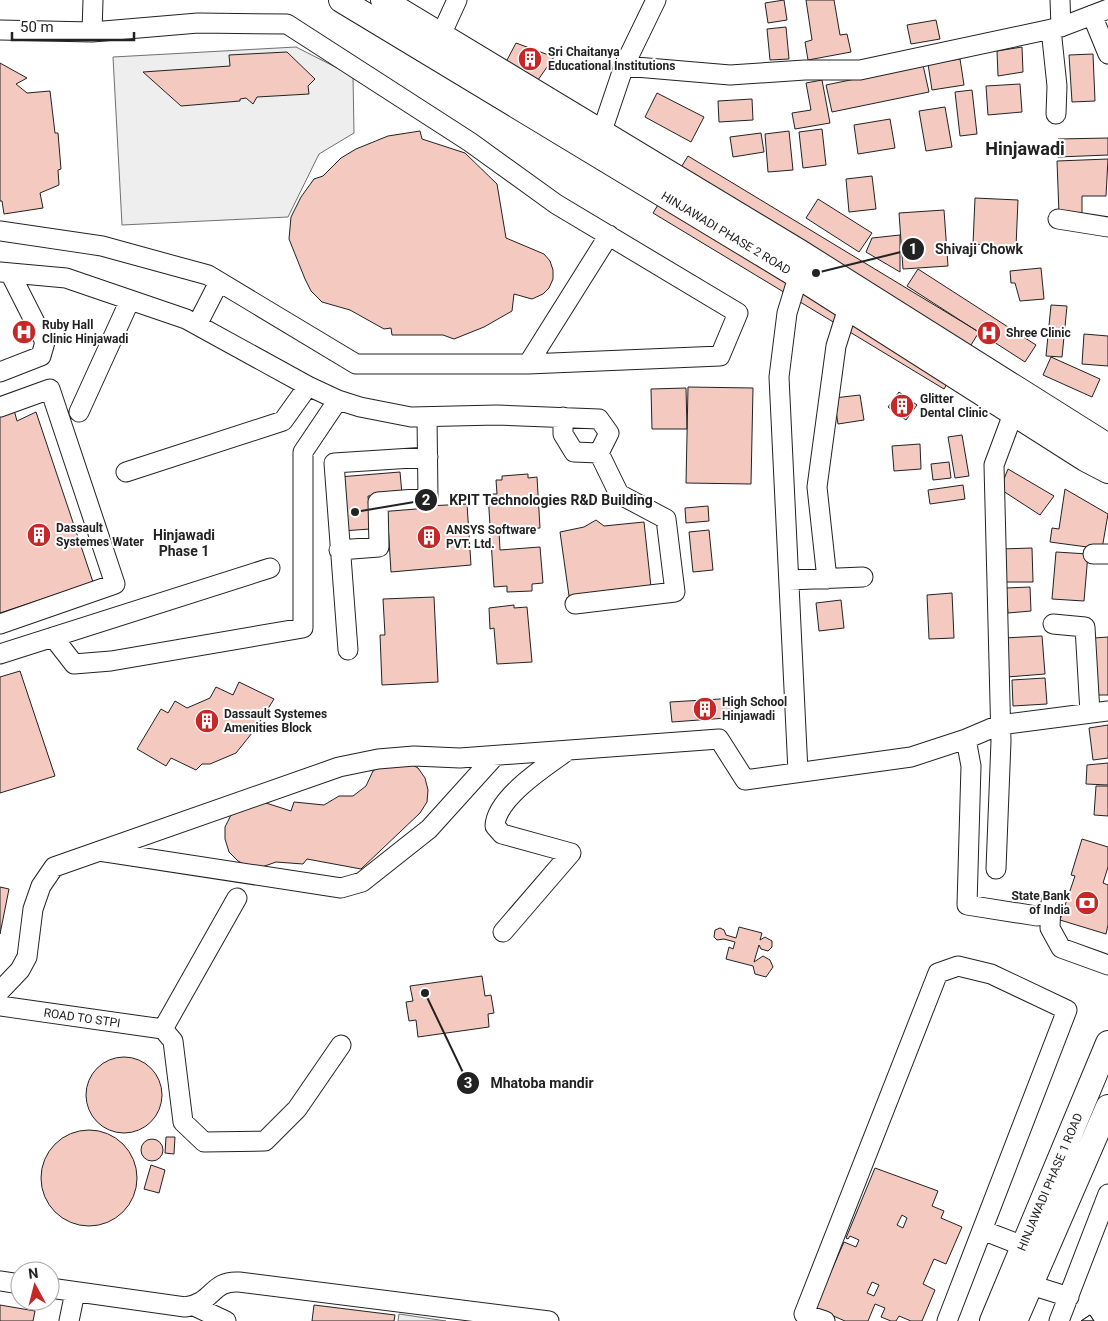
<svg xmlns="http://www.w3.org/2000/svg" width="1108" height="1321" viewBox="0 0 1108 1321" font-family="Roboto,sans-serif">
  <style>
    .green { fill: #eee; stroke: #6f6f6f }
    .building { fill: #f3c9c0; stroke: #222; fill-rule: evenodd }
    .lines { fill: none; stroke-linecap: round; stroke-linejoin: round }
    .minor-casing { stroke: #222; stroke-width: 21 }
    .major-casing { stroke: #222; stroke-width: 26 }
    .minor { stroke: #fff; stroke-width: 19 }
    .major { stroke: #fff; stroke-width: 24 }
    .labels { text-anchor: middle; stroke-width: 4; stroke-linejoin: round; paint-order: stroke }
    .poi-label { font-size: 12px; font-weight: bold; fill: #222; stroke: #fff; text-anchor: start }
    .street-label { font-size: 12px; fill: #222; stroke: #fff }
    .neighbourhood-label { font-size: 14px; font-weight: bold; fill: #222; stroke: #fff }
    .district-label { font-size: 18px; font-weight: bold; fill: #222; stroke: #fff }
    .leader { fill: none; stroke: #222; stroke-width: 2 }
    .callout-dot { fill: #222; stroke: #fff; stroke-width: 2 }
    .mark-label { font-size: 15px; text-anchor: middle; font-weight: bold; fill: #fff }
    .callout-label { font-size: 14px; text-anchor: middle; font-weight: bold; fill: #222; stroke: #fff; stroke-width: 4; stroke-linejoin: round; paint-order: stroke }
  </style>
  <rect width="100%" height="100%" fill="#fff"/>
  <!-- green -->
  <path class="green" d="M296,47L353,76L354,133L319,154L288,217L122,225L113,57Z
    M399,1314L446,1321H398Z"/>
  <!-- building -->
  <path class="building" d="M784,0L787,20L768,23L765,3Z
    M806,0H834L840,35L847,34L851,52L808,60L805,42L812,40Z
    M936,20L940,39L911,44L907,25Z
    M786,27L789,59L770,60L767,29Z
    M516,43L554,57L538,80L506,62Z
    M1022,47L1023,72L998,76L997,51Z
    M287,52L315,79L308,86L309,94L257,97L253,104L246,98L240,99V101L181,106L143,72L230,66L229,55Z
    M1093,54L1095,101L1072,102L1069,55Z
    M960,59L964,85L932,90L928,64Z
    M0,63L27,78L16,84L27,93L50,91L55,133H58L61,169L58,170L59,185L40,193L43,208L4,214L2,201H0Z
    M923,65L929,92L832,112L826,85Z
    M822,80L830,123L795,129L792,113L811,110L806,83Z
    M1020,84L1022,112L988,115L986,86Z
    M972,90L977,134L960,136L955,92Z
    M657,93L704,117L691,142L645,117Z
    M752,99L753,120L719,122L718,101Z
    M945,107L952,147L926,151L919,111Z
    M890,119L895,148L858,154L854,125Z
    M822,129L826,165L803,168L799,132Z
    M420,131L422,139L465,153L497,184L506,238L544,254L550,261L553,270V279L549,288L543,294L532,299L514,294L512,311L484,327L454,339L443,335H392L391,328L384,329L350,310L322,302L311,291L305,279L289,239L291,217L301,197L314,179L323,176L341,158L356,149L388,136Z
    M789,131L793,170L768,172L765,134Z
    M761,133L764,152L733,157L730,137Z
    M1108,138V155L1058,157V139Z
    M688,156L979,332L944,389L653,213Z
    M1108,159L1106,196H1082V214H1059L1057,161Z
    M872,176L876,209L849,212L846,179Z
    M975,198L1018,200L1016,247L973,244Z
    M818,199L872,233L859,252L806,218Z
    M944,210L948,266L903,269L899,213Z
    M900,235V272L866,252L872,238Z
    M1041,268L1044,299L1020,301L1015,283H1011L1010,271Z
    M918,269L1036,345L1025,362L907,286Z
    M1051,305L1067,306L1062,357L1046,356Z
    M1084,334L1108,336V366L1082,364Z
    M1051,357L1100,379L1092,397L1043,375Z
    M688,387L753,388L751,484L686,483Z
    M686,388L687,429H652L651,389Z
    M899,392L917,405L906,420L888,407Z
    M860,395L864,420L838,424L834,398Z
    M14,410L17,421L36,412L93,582L0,613V414Z
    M962,435L969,476L955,478L948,437Z
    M920,444L921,469L894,471L892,446Z
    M949,462L951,478L933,480L931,464Z
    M1008,469L1054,496L1040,515L1000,489Z
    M400,472L402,494L368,496L370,529L342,531L339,477Z
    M528,474V478L537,477L540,528L499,531L500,550L540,547L543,583L532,584V591L507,592V586L494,587L488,494H497L496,480H502V476Z
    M963,485L965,499L930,504L928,490Z
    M1065,489L1108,514L1102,549L1050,542L1052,528L1059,529Z
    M467,504L471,565L391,572L387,508Z
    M708,506L709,521L686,523L685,508Z
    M596,520L604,526L644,522L651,587L569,596L560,532L584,527Z
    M709,530L713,570L693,572L689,532Z
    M1032,548L1033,582H1002L1001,549Z
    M1056,552L1088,554L1084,601L1052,599Z
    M1030,587L1031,611L1008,613L1006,588Z
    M952,593L954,638L929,639L927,595Z
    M434,597L438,682L382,685L380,635H385L383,599Z
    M841,600L844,628L819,631L816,603Z
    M514,605V608L527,607L532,662L497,664L494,628L490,629L489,608Z
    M1042,636L1045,674L1007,677L1004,638Z
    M1108,637V695H1096L1094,638Z
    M20,671L55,776L0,793V677Z
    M1045,678L1047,704L1013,706L1012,680Z
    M239,682L274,699L256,728L236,753L210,764H202L196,770L171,758L166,766L137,749L161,709L168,713L175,701L187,708L210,698L216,687L233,695Z
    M737,698L740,717L672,722L670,702Z
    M1108,725V758L1093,760L1089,728Z
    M407,762L418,768L425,778L428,790L427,802L420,813L361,869L307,859L303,864L276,862L262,867H249L238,861L229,852L225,839V827L231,815L240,806L252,802L266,803L291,811L294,802L324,805L339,796H353L366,786L373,771L383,764Z
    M1108,763V785L1086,784L1087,765Z
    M1096,786H1108V816L1094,815Z
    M1082,839L1108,847V867L1103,883L1108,885V925L1106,934L1060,920L1075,876L1071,875Z
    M0,887L9,889L0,934Z
    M739,927L762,933L760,940L765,937L772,941V947L768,951L761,949L759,945L754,962L763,956L770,960L773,967L766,977L755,974L753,966L726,959L729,947L733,949L735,942L724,939L717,940L714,937L715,930L720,928L724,930L726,935L736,938Z
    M482,976L485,996L491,995L494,1013L488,1014L489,1027L418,1037L416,1020L409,1021L406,1002L413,1001L410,986Z
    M86 1095a38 38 0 1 1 76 0a38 38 0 1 1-76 0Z
    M41 1178a48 48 0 1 1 96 0a48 48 0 1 1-96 0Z
    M166,1137H175L174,1154L165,1153Z
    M141 1150a11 11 0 1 1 22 0a11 11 0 1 1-22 0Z
    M151,1165L165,1170L159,1193L144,1189Z
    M875,1168L938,1191L932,1206L944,1211L941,1218L962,1227L946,1264L934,1259L923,1284L935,1290L922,1321H911L899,1316L896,1321H891L881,1317L885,1308L875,1304L868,1321H845L815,1308L844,1242L856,1247L859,1240L850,1236L848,1239L846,1238ZM902,1215L907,1218L903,1228L897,1225ZM872,1282L879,1285L874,1296L867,1293Z
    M0,1305L35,1311L33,1321H0Z
    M314,1305L395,1315L394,1321H312Z
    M1090,1315L1094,1321H1081Z
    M1090,1315L1094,1321H1081Z"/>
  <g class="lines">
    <!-- minor casing -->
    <g class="minor-casing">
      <path id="minor" d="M1060,0L1061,27
        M1092,15L1108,54
        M1051,29L1057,86L1056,114
        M0,30L92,32L93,0
        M92,32L198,23L287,24L470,142L556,204L738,313L720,356L528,364L609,235
        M441,35L457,0
        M624,66L730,75L805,70H860L1061,27L1108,9
        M602,131L624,66L656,0
        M1058,219L1108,227
        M0,231L102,246L208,275L356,364H528
        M0,272L66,278L186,319L308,386L338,400L360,407L411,417L497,415L599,419L609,433L599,453L574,452L563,434V417
        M197,325L219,282
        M0,372L41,356L45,342L10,273
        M0,407L50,389L115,584L0,624
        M79,412L130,300
        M126,472L283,421L308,386
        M339,550L379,547L378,502L428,498L427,417
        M1093,554H1108
        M827,579L817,487L836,346L848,308
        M789,580L863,577
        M575,604L675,592L666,519L619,494L599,453
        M1053,624L1085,627L1090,713
        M53,637L74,664L111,661L303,628V452L338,400
        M348,650L334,463L428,457
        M0,654L270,568
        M966,739L971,766L967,905L1037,916
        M798,772L779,377L787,313L798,277
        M99,851L341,888L362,882L429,829L495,756
        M996,869L1001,741L994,465L1013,414
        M1051,902L1050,928L1061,948L1108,965
        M503,932L571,853L502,834L495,826C496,798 546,766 567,751
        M0,991L20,970L27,957L33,909L41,886L54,867L339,767L378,759L414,756L460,758L719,739L745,780L911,757L966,739L999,725L1108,711
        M0,1006L163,1029
        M163,1029L173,1041L183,1122L204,1142L265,1141L297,1109L341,1045
        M163,1029L237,898
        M982,1230L1023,1246
        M0,1281L20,1284
        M1031,1285L1069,1297
        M50,1288L185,1307C214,1303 211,1280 239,1282L549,1321
        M194,1306L226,1321
        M69,1321L75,1292
        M825,1321L804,1314L938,973L958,966L991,974L1067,1010L947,1321
        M1059,1321L1108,1194"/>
    </g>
    <!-- major casing -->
    <g class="major-casing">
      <path id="major" d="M341,0L788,270L1085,459L1108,471
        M383,0L800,252L1108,446
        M992,1321L1108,1043
        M1015,1321L1108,1107"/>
    </g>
    <!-- minor -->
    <use href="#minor" class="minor"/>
    <!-- major -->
    <use href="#major" class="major"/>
  </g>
  <!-- icons -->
  <defs>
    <g id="building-disc" transform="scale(1.25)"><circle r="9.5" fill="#c62828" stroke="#fff"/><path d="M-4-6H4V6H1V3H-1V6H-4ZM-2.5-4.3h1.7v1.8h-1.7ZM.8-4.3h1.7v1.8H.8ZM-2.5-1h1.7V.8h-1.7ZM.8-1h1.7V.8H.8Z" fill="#fff"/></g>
    <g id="hospital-disc" transform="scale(1.25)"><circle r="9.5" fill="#c62828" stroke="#fff"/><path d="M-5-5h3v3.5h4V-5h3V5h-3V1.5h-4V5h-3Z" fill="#fff"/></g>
    <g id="bank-disc" transform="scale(1.25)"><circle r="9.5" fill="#c62828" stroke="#fff"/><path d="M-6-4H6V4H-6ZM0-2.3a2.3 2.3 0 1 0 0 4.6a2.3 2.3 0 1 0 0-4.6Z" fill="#fff"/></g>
  </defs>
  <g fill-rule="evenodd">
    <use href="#building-disc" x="530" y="59"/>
    <use href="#hospital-disc" x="24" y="332"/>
    <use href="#hospital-disc" x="989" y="333"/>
    <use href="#building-disc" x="902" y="406"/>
    <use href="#building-disc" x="39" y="535"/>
    <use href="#building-disc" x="429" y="537"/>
    <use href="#building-disc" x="705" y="709"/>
    <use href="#building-disc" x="207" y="721"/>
    <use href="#bank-disc" x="1087" y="903"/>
  </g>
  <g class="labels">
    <!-- poi labels -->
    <g class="poi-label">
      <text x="548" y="56">Sri Chaitanya<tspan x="548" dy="14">Educational Institutions</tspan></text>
      <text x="42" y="329">Ruby Hall<tspan x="42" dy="14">Clinic Hinjawadi</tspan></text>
      <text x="1006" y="337">Shree Clinic</text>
      <text x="920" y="403">Glitter<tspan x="920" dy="14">Dental Clinic</tspan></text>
      <text x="56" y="532">Dassault<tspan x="56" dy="14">Systemes Water</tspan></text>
      <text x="446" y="534">ANSYS Software<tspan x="446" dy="14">PVT. Ltd.</tspan></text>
      <text x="722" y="706">High School<tspan x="722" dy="14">Hinjawadi</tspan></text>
      <text x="224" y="718">Dassault Systemes<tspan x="224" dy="14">Amenities Block</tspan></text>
      <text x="1070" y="900" text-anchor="end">State Bank<tspan x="1070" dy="14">of India</tspan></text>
    </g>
    <!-- street labels -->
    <g class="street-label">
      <text transform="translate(726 233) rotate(31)" y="4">HINJAWADI PHASE 2 ROAD</text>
      <text transform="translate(82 1018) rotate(8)" y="4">ROAD TO STPI</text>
      <text transform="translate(1050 1182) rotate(-67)" y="4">HINJAWADI PHASE 1 ROAD</text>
    </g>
    <!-- neighbourhood labels -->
    <g class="neighbourhood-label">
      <text x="184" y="540">Hinjawadi<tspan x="184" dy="16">Phase 1</tspan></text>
    </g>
    <!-- district labels -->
    <g class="district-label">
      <text x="1025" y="155">Hinjawadi</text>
    </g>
  </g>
  <!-- callouts -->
  <path class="leader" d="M816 273L913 249M355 512L426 500M425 993L468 1083"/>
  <g class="callout-dot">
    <circle cx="816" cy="273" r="5"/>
    <circle cx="355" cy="512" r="5"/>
    <circle cx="425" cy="993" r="5"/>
    <circle cx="913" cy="249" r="12"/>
    <circle cx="426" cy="500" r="12"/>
    <circle cx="468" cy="1083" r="12"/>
  </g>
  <g class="mark-label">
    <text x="913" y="254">1</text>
    <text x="426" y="505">2</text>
    <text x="468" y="1088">3</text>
  </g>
  <g class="callout-label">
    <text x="979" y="254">Shivaji Chowk</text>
    <text x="551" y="505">KPIT Technologies R&amp;D Building</text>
    <text x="542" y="1088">Mhatoba mandir</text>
  </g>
  <!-- north arrow -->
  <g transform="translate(35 1286) rotate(353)"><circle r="24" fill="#ffffff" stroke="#a7a7a7"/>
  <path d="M0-4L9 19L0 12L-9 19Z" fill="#c62828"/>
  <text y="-8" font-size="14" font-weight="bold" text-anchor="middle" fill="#222222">N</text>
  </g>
  <!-- scale -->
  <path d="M12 32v8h122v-8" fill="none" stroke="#222222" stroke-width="2.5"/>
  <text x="20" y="32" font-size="15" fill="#222222" stroke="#ffffff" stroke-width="4" paint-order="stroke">50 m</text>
</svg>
